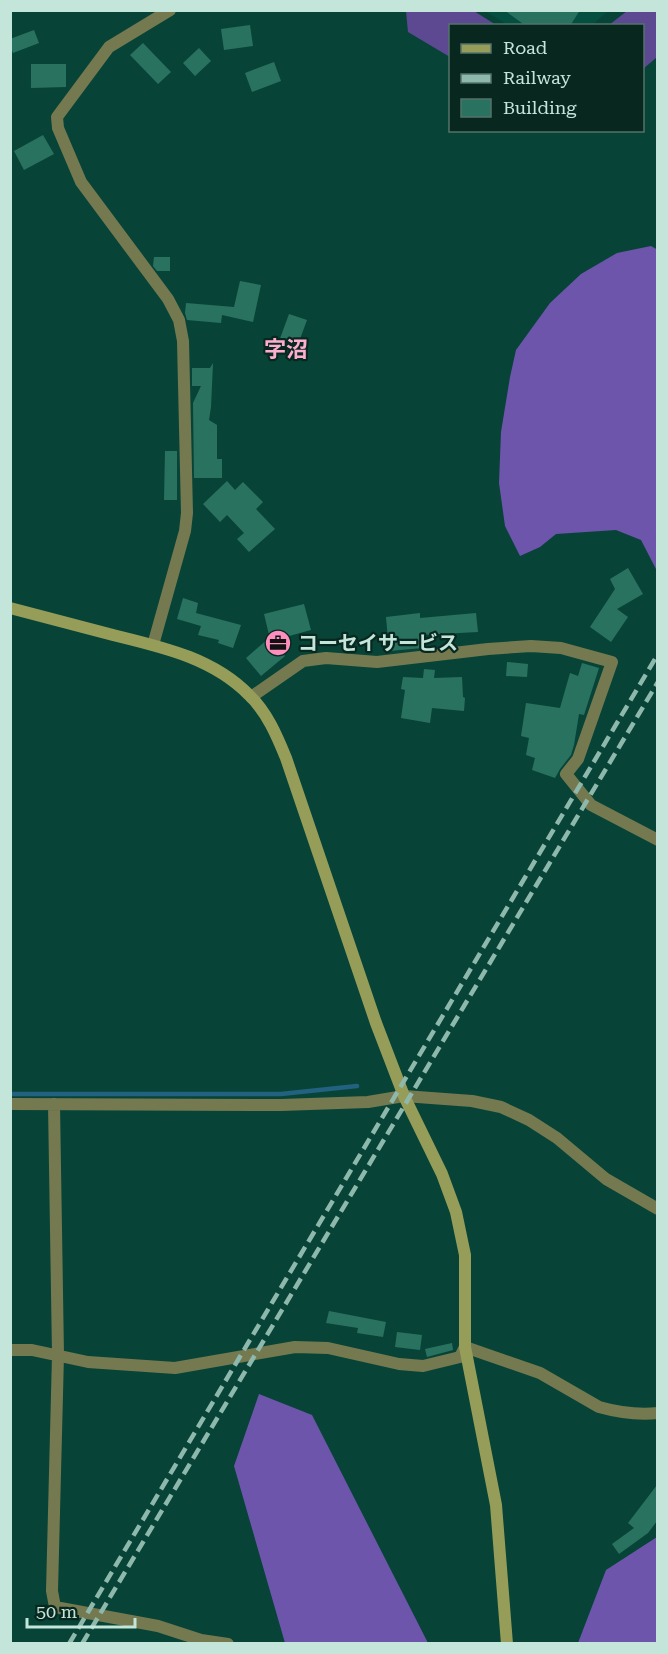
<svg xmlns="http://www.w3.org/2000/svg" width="668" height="1654" viewBox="0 0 668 1654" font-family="'Roboto Serif','Noto Sans JP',serif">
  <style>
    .built { fill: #054f40 }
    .green { fill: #5d4992 }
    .forest { fill: #6d55ab }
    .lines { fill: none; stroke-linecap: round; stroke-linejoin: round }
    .stream { stroke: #22617f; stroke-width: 4.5 }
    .building { fill: #2a7260 }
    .street { stroke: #757950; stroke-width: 12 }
    .secondary { stroke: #969d59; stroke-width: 12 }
    .rail { stroke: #8eb8ac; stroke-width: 4.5; stroke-dasharray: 12 6; stroke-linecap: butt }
    .labels { text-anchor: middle; stroke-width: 4.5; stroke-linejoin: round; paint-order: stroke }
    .poi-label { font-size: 20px; font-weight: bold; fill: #c3e5da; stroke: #08271f; text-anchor: start }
    .quarter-label { font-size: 22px; font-weight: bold; fill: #fdaece; stroke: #08271f }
  </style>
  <rect width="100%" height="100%" fill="#074437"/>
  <!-- built -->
  <path class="built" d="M485,11H608L591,26L508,25Z"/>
  <!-- green -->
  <path class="green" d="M406,11H474L496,25L450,26V57L408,32Z
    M627,11H657V57L643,69L642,26L609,25Z"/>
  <!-- forest -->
  <path class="forest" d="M651,246L658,250L657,571L641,540L616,530L556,534L540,547L520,556L505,526L499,483L501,432L510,377L516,350L550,303L581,274L617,253Z
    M259,1394L312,1415L428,1643H285L234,1466Z
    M657,1537V1643H578L606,1570Z"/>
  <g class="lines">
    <!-- stream -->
    <path class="stream" d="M10,1094H281L357,1086"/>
  </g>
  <!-- building -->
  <path class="building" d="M504,10H580L570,26H526Z
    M250,25L253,46L224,50L221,29Z
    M34,30L39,43L13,53L10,46V39Z
    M143,43L171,72L158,84L130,55Z
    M199,48L211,61L195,76L183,63Z
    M274,62L281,81L252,92L245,73Z
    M31,64H66V87L31,88Z
    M43,135L54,154L24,170L14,151Z
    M154,257H170V271H157L153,266Z
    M240,281L261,285L253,322L222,315L221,323L187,320L185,313L186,303L234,307Z
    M289,314L307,320L296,350L278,344Z
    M213,363L211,407L209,420L217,425V459H222V478H194L193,403L201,386H192V368H210Z
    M165,451H177V500H164Z
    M227,481L235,490L243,482L263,502L256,509L275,529L249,552L237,539L244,533L227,515L220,522L203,504Z
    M628,568L643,594L617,609L628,617L611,642L590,627L615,589L610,579Z
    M183,598L198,603L196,613L241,625L233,648L218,643L219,640L198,635L201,626L177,619Z
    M304,604L311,630L271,641L285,656L261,676L246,658L269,638L270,639L264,614Z
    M420,613V618L476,613L478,632L422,635L423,648L389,651L386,617Z
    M507,662L528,664L527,677L506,676Z
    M582,663L599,668L584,715L579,714L574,745L571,755L560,769L555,778L532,770L535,758L526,755L529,738L521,736L526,703L560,708L570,673L578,676Z
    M424,669L435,670L434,678L462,677L463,697L465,698L464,711L432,708L430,723L401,718L405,690L401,689L403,677L423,678Z
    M329,1311L386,1322L383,1337L357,1333L358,1328L326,1323Z
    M397,1332L422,1335L420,1350L395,1347Z
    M452,1343L453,1350L427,1357L425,1349Z
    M657,1485V1521L648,1533L619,1554L612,1544L634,1528L628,1523Z"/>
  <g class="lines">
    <!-- street -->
    <path class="street" d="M153,645L185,531L187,513L183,341L179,320L168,299L81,182L58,128L57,117L109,47L170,10
      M251,697L303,661L326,658L377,662L488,649L531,646L561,648L612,662L578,759L566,774L591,805L658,840
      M10,1104L281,1105L368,1102L404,1096L472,1101L501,1107L529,1120L557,1138L606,1179L658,1209
      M54,1104L58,1355L52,1591L55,1607L158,1626L201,1640L228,1644
      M10,1350H32L88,1362L175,1368L295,1347L328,1348L399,1364L423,1366L460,1357L465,1347L540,1373L599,1407C617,1412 639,1415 658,1413"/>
    <!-- secondary -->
    <path class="secondary" d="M10,608C45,617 79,626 113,635C162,647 213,658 249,695C267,712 277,736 286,758L376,1023L404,1096L442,1174L456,1212L465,1255V1347L496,1505L507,1644"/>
    <!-- rail -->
    <path class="rail" d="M69,1644L658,654
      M82,1644L658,682"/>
  </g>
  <!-- icons -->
  <defs>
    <g id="office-disc" transform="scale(1.35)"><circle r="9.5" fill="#fd8ebe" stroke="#08271f"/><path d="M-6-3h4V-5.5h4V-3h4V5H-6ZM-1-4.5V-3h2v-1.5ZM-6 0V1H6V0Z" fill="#111"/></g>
  </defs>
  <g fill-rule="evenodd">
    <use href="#office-disc" x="278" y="643"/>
  </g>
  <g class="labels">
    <!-- poi labels -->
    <g class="poi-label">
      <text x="298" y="650">コーセイサービス</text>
    </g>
    <!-- quarter labels -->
    <g class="quarter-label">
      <text x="286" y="357">字沼</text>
    </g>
  </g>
  <!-- border -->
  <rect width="668" height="1654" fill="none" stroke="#c3e5da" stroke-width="24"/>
  <!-- legend -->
  <rect x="449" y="24" width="195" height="108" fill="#08271f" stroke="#53736a" stroke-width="1.5"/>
  <rect x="461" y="44" width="30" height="9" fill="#969d59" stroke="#53736a" stroke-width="1.5"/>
  <text x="503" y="54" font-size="18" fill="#c3e5da">Road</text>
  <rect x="461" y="74" width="30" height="9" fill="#8eb8ac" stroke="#53736a" stroke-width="1.5"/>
  <text x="503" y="84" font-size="18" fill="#c3e5da">Railway</text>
  <rect x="461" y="99" width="30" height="18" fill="#2a7260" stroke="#53736a" stroke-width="1.5"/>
  <text x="503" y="114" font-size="18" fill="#c3e5da">Building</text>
  <!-- scale -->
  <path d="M27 1618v9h108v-9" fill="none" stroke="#c3e5da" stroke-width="3"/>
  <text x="36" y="1618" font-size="18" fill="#c3e5da" stroke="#08271f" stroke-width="4.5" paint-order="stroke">50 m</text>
</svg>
